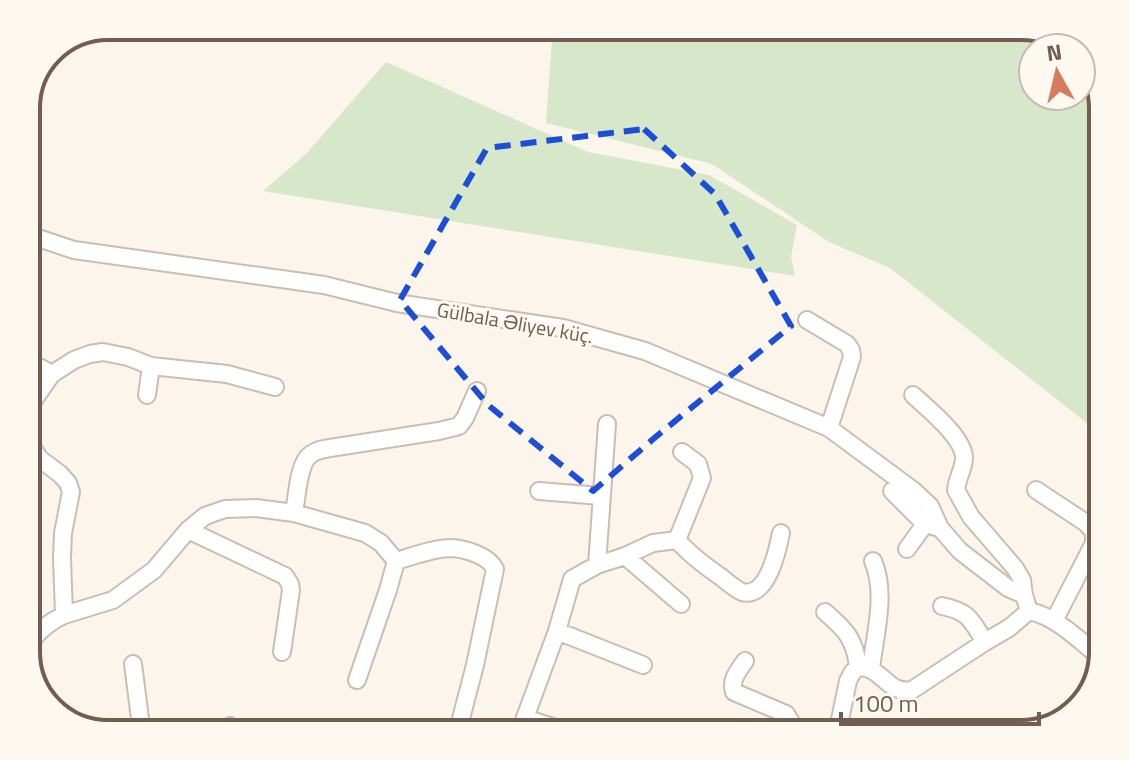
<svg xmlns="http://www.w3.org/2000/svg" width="1129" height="760" viewBox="0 0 1129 760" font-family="'Titillium Web',sans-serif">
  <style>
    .green { fill: #d6e7ca }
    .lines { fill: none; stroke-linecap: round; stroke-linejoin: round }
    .minor-casing { stroke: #ccbdb1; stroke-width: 20 }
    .minor { stroke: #fff; stroke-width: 16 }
    .marked { fill: none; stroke: #1d4ed8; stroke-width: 6; stroke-dasharray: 16 10; stroke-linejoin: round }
    .labels { text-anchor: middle; stroke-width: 6; stroke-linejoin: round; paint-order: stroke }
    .street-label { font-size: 20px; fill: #735d50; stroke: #fdf9f1 }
    .rim { fill: none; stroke: #735d50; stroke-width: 4 }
  </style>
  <rect width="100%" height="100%" fill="#fbf5eb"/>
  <!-- green -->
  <path class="green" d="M553,26H1021L1067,40L1071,48H1033V96H1081V65L1103,103V441L1083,420L890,268L829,242L712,164L546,123Z
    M386,62L588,152L709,175L797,225L791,257L795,276L263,191L307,153Z"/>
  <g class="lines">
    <!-- minor casing -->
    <g class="minor-casing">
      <path id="minor" d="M26,234L74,250L324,285L397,303L563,328L645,351L829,428L914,491L930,506L940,528L960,551L1008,588L1024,595
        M807,320L847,344L851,350L852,357L829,428
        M26,360L52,374
        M147,395L151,366
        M26,421L31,404L52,374L74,360L90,354L103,352L128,357L151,366L227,374L275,387
        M1036,490L1086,523L1094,532V543L1054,621
        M539,491L601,496
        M892,491L925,524L940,528
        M294,513C297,498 298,464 310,455C316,450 323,449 330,448L439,431L459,426L465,418L477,391
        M188,530L285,576L290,584L291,590L282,652
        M677,540L702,478L698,464L682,452
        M907,549L925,524
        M625,556L681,604
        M597,565L607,424
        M942,606C970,612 970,619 985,642
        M1029,611C1057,617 1079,640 1101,658
        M825,612C845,629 855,639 858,667
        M64,615L113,600L154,570L188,530L205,516L225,509L256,508L294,513L365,533L381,543L396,561C413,556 434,548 452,548C466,549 489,556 495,569L475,665L457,734
        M557,631L643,665
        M26,648C37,633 47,623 64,615L62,558L63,533L71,492L68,483L60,474L40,459L31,446L26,448
        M745,661C738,671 730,680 734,692L786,714L794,727L791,734
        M133,664L142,734
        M871,668C875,634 887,593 873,561
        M357,680L388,590L396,561
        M525,718L574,734
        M230,726L232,734
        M519,734L557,631L572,579L597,565L625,556L653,543L677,540C690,555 705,566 721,577C727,582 735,589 742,592C768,599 778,548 781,533
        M837,734L848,681L852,673L858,667C882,666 887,695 912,690L985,642L1009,628L1029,611L1024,595L1022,580L1015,568L971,517L956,490C957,479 963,470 964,459C965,438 928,409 913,395"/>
    </g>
    <!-- minor -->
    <use href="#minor" class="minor"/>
  </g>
  <!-- marked area -->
  <path class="marked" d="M644,129L715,194L791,326L652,440L593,491L488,405L400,300L487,148Z"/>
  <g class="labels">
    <!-- street labels -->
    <g class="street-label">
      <text transform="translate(515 323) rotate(10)" y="7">Gülbala Əliyev küç.</text>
    </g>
  </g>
  <!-- crop -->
  <path d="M0 0H1129V760H0ZM108 40H1021A68 68 0 0 1 1089 108V652A68 68 0 0 1 1021 720H108A68 68 0 0 1 40 652V108A68 68 0 0 1 108 40Z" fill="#fdf9f1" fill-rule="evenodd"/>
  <path class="rim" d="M108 40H1021A68 68 0 0 1 1089 108V652A68 68 0 0 1 1021 720H108A68 68 0 0 1 40 652V108A68 68 0 0 1 108 40Z"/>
  <!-- north arrow -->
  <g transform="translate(1057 72) rotate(352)"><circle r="38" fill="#fdf9f1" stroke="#c6bbb1" stroke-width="2"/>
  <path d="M0-6L14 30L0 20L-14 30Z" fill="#d77a5e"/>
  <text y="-12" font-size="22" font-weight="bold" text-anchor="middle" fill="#735d50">N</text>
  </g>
  <!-- scale -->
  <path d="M841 712v12h198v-12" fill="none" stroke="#735d50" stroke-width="4"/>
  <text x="853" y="712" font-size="24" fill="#735d50" stroke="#fdf9f1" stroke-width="6" paint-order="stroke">100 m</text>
</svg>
